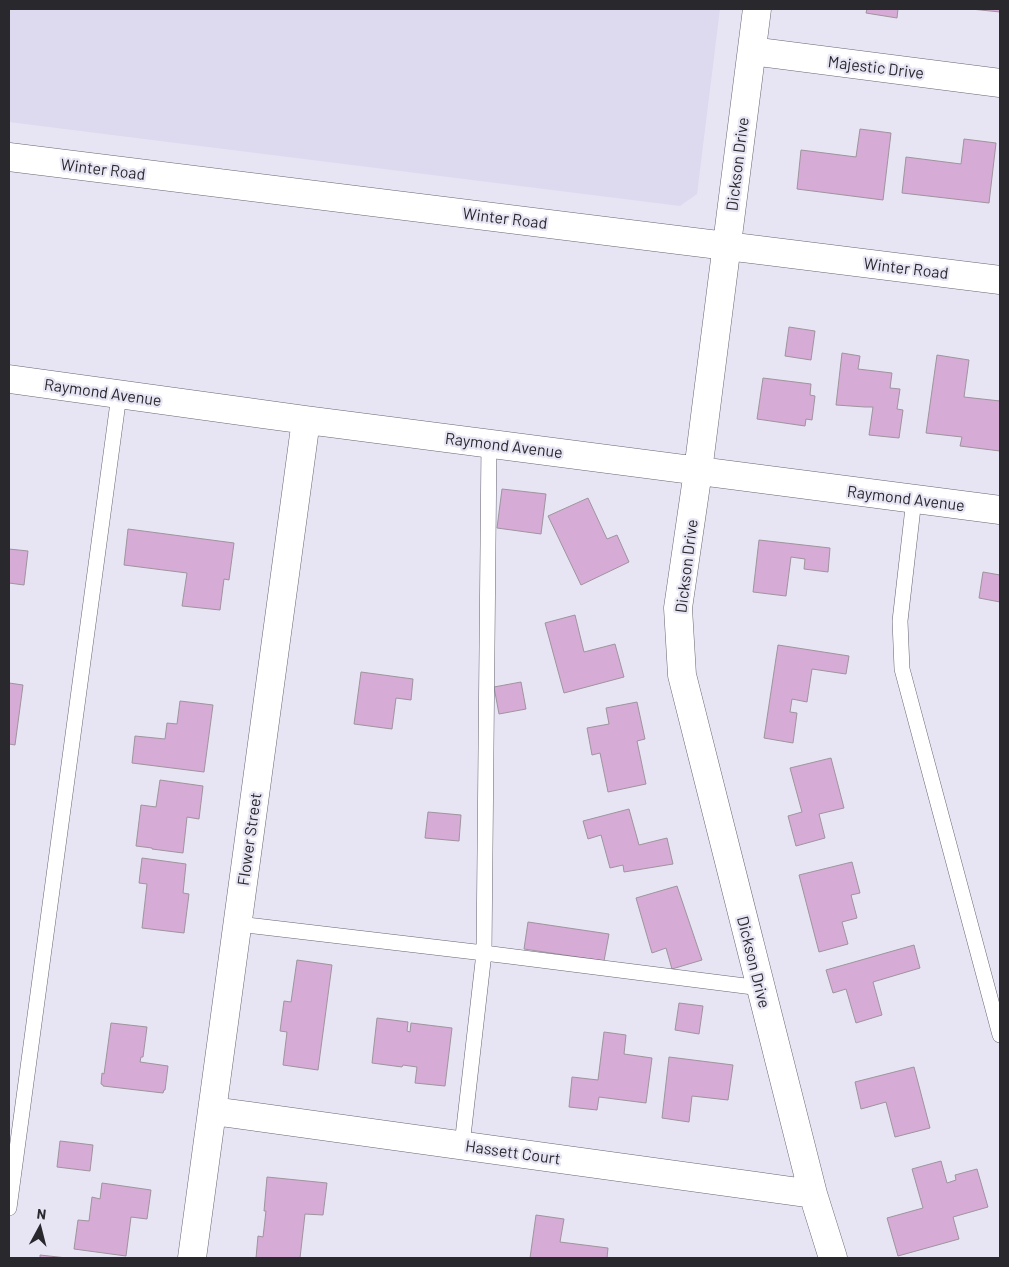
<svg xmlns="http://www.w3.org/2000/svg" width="1009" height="1267" viewBox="0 0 1009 1267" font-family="Barlow,sans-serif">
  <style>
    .built { fill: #ddd9ef }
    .building { fill: #d6abd5; stroke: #9f949e }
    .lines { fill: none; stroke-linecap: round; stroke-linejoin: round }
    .lane-casing { stroke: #686673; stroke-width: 16 }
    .street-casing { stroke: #686673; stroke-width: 29 }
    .lane { stroke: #fff; stroke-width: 15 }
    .street { stroke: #fff; stroke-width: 28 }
    .labels { text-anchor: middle; stroke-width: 4.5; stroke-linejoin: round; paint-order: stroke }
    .street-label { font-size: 16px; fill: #28282d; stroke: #e7e5f3 }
  </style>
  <rect width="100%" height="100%" fill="#e7e5f3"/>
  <!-- built -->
  <path class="built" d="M9,9H720L697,194L680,206L9,122Z"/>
  <!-- building -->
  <path class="building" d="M867,9H898L897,18L866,13Z
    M971,9H1000V12Z
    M860,129L891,133L883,200L797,189L801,150L856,157Z
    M964,139L996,143L989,203L902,193L906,157L961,164Z
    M789,327L815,331L811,360L785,356Z
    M842,353L860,356L858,369L892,373L890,388L900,389L897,409L903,410L899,438L869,435L873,407H865L836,405Z
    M937,355L969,360L964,397L1000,401V451L960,446L962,437L926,433Z
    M763,378L811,384L810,395L815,396L812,420L806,419L805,426L757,419Z
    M502,489L546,494L541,534L497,528Z
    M588,498L607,539L617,535L629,562L581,585L548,516Z
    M128,529L234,543L229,580L224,579L220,610L182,606L187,573L124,565Z
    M759,540L830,548L828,572L804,569L805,559L791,557L786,596L753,592Z
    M9,549L28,551L24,585L9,583Z
    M983,572L1000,575V602L979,598Z
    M575,615L584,652L615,644L624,677L564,693L545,623Z
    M778,645L849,656L846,674L812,669L807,702L792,699L790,712L797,713L793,743L764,738Z
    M361,672L413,679L411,700L396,698L392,729L354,724Z
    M521,682L526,709L499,714L494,687Z
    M9,683L23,685L15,745L9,744Z
    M180,701L213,705L204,772L132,763L135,736L165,739L167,723L177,724Z
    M637,702L645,739L637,741L646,784L608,792L600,753L592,755L587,728L609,724L606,708Z
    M831,758L844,808L819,814L825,838L796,846L788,816L802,812L790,768Z
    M160,780L203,786L199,819L187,817L183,853L152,849V848L136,846L141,805L156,807Z
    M629,809L639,845L667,838L673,864L624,872L623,865L610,868L601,835L588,839L583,821Z
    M428,812L461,815L459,841L425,838Z
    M142,858L186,864L183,893L189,894L184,933L142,928L147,884L139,883Z
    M852,862L860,893L851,895L857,918L842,922L848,944L819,952L799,875Z
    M677,886L702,960L672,969L666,948L652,953L636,898Z
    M528,922L609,934L604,961L524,949Z
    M914,945L920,968L873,982L882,1015L856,1023L846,989L833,993L826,970Z
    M297,960L332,965L318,1070L283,1065L287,1032L280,1031L284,1001L291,1002Z
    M679,1003L703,1006L699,1034L675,1030Z
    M377,1018L408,1022L407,1031L410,1032L411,1023L452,1028L445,1086L415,1083L417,1067L403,1065L402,1067L372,1063Z
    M111,1023L147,1027L143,1057H141L140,1062L168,1066L165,1090H164L163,1093L103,1086V1085L101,1084L102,1073L104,1074Z
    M604,1032L626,1035L624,1054L652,1058L646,1103L599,1097L597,1110L569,1107L572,1077L598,1080Z
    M669,1057L733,1065L728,1100L692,1096L689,1122L662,1118Z
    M914,1067L930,1128L895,1137L886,1102L861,1109L855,1082Z
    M60,1141L93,1145L90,1171L57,1167Z
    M941,1161L947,1183L956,1180L955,1175L977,1169L988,1207L953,1217L959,1239L898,1256L887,1218L923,1208L912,1169Z
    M267,1177L327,1183L323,1215L305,1214L300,1258H256L258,1236L263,1237L266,1211H264Z
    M102,1183L151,1190L147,1219L131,1217L126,1256L74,1249L78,1220L89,1221L92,1197L100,1199Z
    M536,1215L564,1219L560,1242L608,1248L607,1258H530Z
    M40,1255L67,1258H40Z"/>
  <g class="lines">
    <!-- lane casing -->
    <g class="lane-casing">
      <path id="lane" d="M914,499L900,621L902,669L1000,1035
        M238,924L484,953L761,988
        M462,1145L484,953L489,443
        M9,1208L119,395"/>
    </g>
    <!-- street casing -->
    <g class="street-casing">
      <path id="street" d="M757,9L698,471L678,608L682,675L813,1194L833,1258
        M752,51L1000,83
        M9,157L1000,280
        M9,379L306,420L1000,510
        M213,1111L813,1194
        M192,1258L306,420"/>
    </g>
    <!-- lane -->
    <use href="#lane" class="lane"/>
    <!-- street -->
    <use href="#street" class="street"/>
  </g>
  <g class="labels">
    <!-- street labels -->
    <g class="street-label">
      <text transform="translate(876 67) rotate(7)" y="6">Majestic Drive</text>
      <text transform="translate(737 164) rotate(-83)" y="6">Dickson Drive</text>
      <text transform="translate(103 169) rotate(7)" y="6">Winter Road</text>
      <text transform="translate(505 218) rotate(7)" y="6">Winter Road</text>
      <text transform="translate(906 268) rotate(7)" y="6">Winter Road</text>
      <text transform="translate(103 392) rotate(8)" y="6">Raymond Avenue</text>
      <text transform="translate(504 445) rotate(7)" y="6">Raymond Avenue</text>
      <text transform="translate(906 498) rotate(7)" y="6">Raymond Avenue</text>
      <text transform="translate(686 566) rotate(-83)" y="6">Dickson Drive</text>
      <text transform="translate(249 839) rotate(-82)" y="6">Flower Street</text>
      <text transform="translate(754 962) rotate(76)" y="6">Dickson Drive</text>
      <text transform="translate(513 1152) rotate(8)" y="6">Hassett Court</text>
    </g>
  </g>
  <!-- border -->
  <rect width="1009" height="1267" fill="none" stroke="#28282d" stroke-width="20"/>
  <!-- north arrow -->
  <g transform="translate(40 1227) rotate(7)" stroke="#e7e5f3" stroke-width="4" paint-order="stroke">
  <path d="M0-4L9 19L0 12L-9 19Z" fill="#28282d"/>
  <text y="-8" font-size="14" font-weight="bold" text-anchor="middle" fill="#28282d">N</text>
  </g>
</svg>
